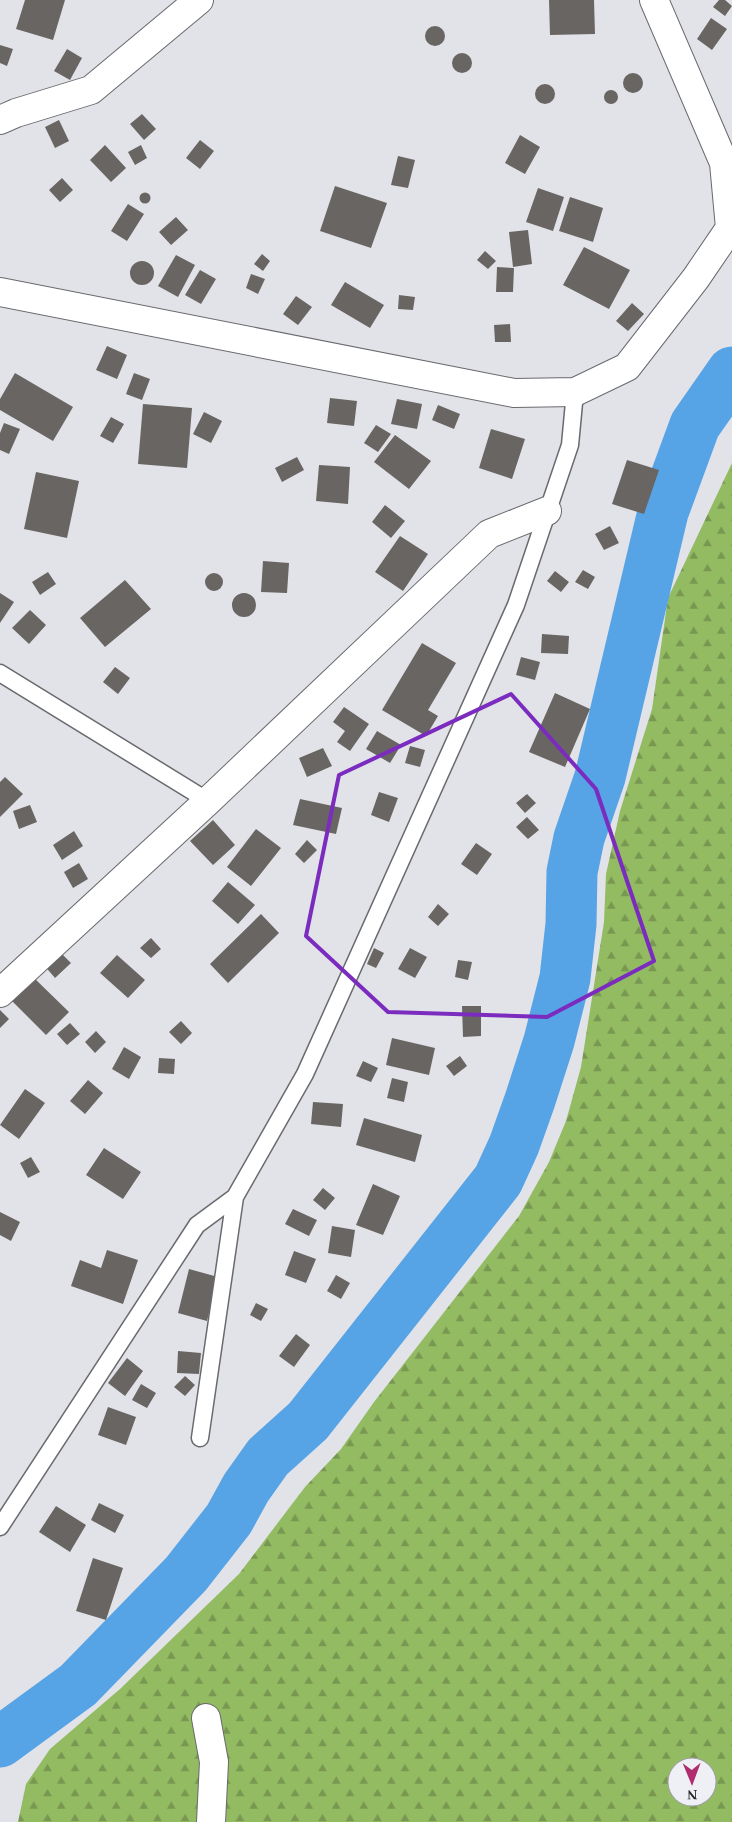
<svg xmlns="http://www.w3.org/2000/svg" width="732" height="1822" viewBox="0 0 732 1822" font-family="'Times New Roman',serif">
  <style>
    .forest { fill: url(#forest-firs); fill-rule: evenodd }
    .lines { fill: none; stroke-linecap: round; stroke-linejoin: round }
    .river { stroke: #56a3e6; stroke-width: 51 }
    .building { fill: #696562 }
    .lane-casing { stroke: #696a6e; stroke-width: 19 }
    .street-casing { stroke: #696a6e; stroke-width: 30 }
    .lane { stroke: #fff; stroke-width: 16 }
    .street { stroke: #fff; stroke-width: 28 }
    .marked { fill: none; stroke: #7b2cbf; stroke-width: 4; stroke-linejoin: round }
  </style>
  <defs>
    <pattern id="forest-firs" width="22" height="20" patternUnits="userSpaceOnUse" patternTransform="scale(1.25)"><rect width="22" height="20" fill="#93bb62"/><path d="M5 1l3.5 6h-7zM16 11l3.5 6h-7z" fill="#789851"/></pattern>
  </defs>
  <rect width="100%" height="100%" fill="#e2e3e8"/>
  <!-- forest -->
  <path class="forest" d="M732,463V1822H18L26,1784L50,1749L120,1689L239,1574L305,1487L341,1449L374,1402L519,1216L549,1162L566,1121L581,1067L604,922L606,874L620,811L652,709L668,598ZM677,1767H707V1797H677Z"/>
  <g class="lines">
    <!-- river -->
    <path class="river" d="M0,1742L78,1685L186,1574L229,1519L246,1488L268,1457L308,1421L498,1180L514,1145L530,1100L549,1041L565,978L571,924L572,872L579,838L600,777L663,512L695,425L732,372"/>
  </g>
  <!-- building -->
  <path class="building" d="M25,0H65L53,40L16,29Z
    M549,0H594L595,34L550,35Z
    M719,0H725L732,6L725,16L713,7Z
    M711,18L727,29L712,50L697,39Z
    M425 36a10 10 0 1 1 20 0a10 10 0 1 1-20 0Z
    M0,45L13,49L7,66L0,63Z
    M67,49L82,58L70,80L54,71Z
    M452 63a10 10 0 1 1 20 0a10 10 0 1 1-20 0Z
    M623 83a10 10 0 1 1 20 0a10 10 0 1 1-20 0Z
    M535 94a10 10 0 1 1 20 0a10 10 0 1 1-20 0Z
    M604 97a7 7 0 1 1 14 0a7 7 0 1 1-14 0Z
    M142,114L156,129L144,140L130,124Z
    M59,120L69,141L55,148L45,127Z
    M520,135L540,147L525,174L505,163Z
    M200,140L214,151L200,169L186,158Z
    M105,145L126,168L111,182L90,160Z
    M141,145L147,158L135,165L128,152Z
    M398,156L415,160L408,188L391,185Z
    M62,178L73,190L60,202L49,190Z
    M335,186L387,203L371,248L320,231Z
    M538,188L564,197L553,231L526,222Z
    M139.5 198a5.5 5.5 0 1 1 11 0a5.5 5.5 0 1 1-11 0Z
    M570,197L603,208L593,242L559,231Z
    M128,204L144,214L127,241L111,231Z
    M176,217L188,230L171,245L159,232Z
    M528,230L532,264L513,267L509,232Z
    M584,247L630,270L609,309L563,285Z
    M485,251L496,261L488,269L477,260Z
    M262,254L270,261L263,271L254,264Z
    M176,255L195,265L178,297L158,286Z
    M130 273a12 12 0 1 1 24 0a12 12 0 1 1-24 0Z
    M497,267L514,268L513,292H496Z
    M200,270L216,279L201,304L185,295Z
    M251,274L265,279L258,294L246,288Z
    M345,282L384,305L370,328L331,305Z
    M399,295L415,297L413,310L398,309Z
    M296,296L312,307L298,325L283,314Z
    M632,303L644,314L628,331L616,321Z
    M510,324L511,342H495L494,325Z
    M107,346L127,355L117,379L96,370Z
    M15,373L73,407L53,441L0,410V399Z
    M134,373L150,379L142,400L126,394Z
    M330,398L357,401L354,426L327,423Z
    M397,399L422,404L417,429L391,424Z
    M143,404L192,408L187,468L138,464Z
    M438,405L460,414L454,429L432,420Z
    M204,412L222,421L211,443L193,434Z
    M111,417L124,424L113,443L100,436Z
    M4,423L20,429L9,454L0,450V433Z
    M376,425L391,434L378,452L364,443Z
    M491,429L525,439L512,479L479,468Z
    M395,435L431,461L409,489L374,462Z
    M297,457L304,470L282,482L275,468Z
    M627,460L659,470L644,514L612,504Z
    M319,465L350,467L348,504L316,501Z
    M36,472L79,481L67,538L24,529Z
    M385,505L405,521L391,538L372,522Z
    M610,526L619,543L604,550L595,534Z
    M400,536L428,554L403,591L375,572Z
    M263,561L289,563L287,593L261,592Z
    M583,570L595,577L588,589L575,582Z
    M555,571L569,582L561,592L547,581Z
    M48,572L56,584L40,595L32,582Z
    M205 582a9 9 0 1 1 18 0a9 9 0 1 1-18 0Z
    M125,580L151,609L105,647L80,618Z
    M232 605a12 12 0 1 1 24 0a12 12 0 1 1-24 0Z
    M0,593L14,602L0,623Z
    M30,610L46,625L29,644L12,628Z
    M542,634L569,636L568,654L541,653Z
    M422,643L456,663L428,710L438,716L426,736L382,710Z
    M521,657L540,662L535,680L516,675Z
    M115,667L130,678L118,694L103,682Z
    M555,693L590,709L565,767L529,752Z
    M344,707L369,724L350,751L337,742L345,731L333,722Z
    M377,731L401,745L390,763L366,749Z
    M410,746L425,750L420,767L405,763Z
    M323,748L332,766L307,777L299,758Z
    M5,777L23,794L0,817V782Z
    M379,792L398,798L389,822L371,815Z
    M527,794L536,803L525,813L516,803Z
    M300,799L342,808L336,834L293,825Z
    M30,805L37,822L19,829L13,811Z
    M527,817L539,830L528,839L516,827Z
    M213,820L235,845L213,865L190,841Z
    M256,829L281,848L251,886L227,867Z
    M74,831L83,846L62,860L53,845Z
    M307,840L317,850L304,863L295,854Z
    M476,843L492,854L477,875L461,864Z
    M79,863L88,879L73,888L64,872Z
    M228,882L255,905L238,924L212,901Z
    M438,904L449,914L438,926L428,917Z
    M261,914L279,933L228,983L210,964Z
    M151,938L161,949L151,958L140,948Z
    M374,948L384,953L376,968L367,964Z
    M410,948L427,957L415,978L398,969Z
    M59,951L71,963L55,978L43,964Z
    M117,955L145,980L128,998L100,973Z
    M458,960L472,962L468,980L455,977Z
    M32,976L69,1012L46,1035L9,998Z
    M462,1006H481V1036L463,1037Z
    M0,1010L9,1019L0,1028Z
    M181,1021L192,1033L181,1044L169,1032Z
    M70,1023L80,1034L67,1045L57,1034Z
    M96,1031L106,1042L95,1053L85,1042Z
    M392,1038L435,1048L429,1075L386,1065Z
    M124,1047L141,1057L129,1079L112,1069Z
    M460,1056L467,1066L454,1076L446,1066Z
    M159,1058L175,1059L174,1074L158,1073Z
    M363,1061L378,1068L371,1082L356,1076Z
    M392,1078L408,1082L404,1102L387,1098Z
    M88,1080L103,1093L85,1114L70,1101Z
    M25,1089L45,1103L19,1139L0,1125Z
    M313,1102L343,1104L341,1127L311,1124Z
    M364,1118L422,1135L415,1162L356,1145Z
    M104,1148L141,1172L123,1199L86,1175Z
    M31,1157L40,1172L28,1178L20,1163Z
    M373,1184L400,1196L383,1235L356,1225Z
    M323,1188L335,1198L325,1210L313,1200Z
    M293,1209L317,1220L309,1236L285,1224Z
    M0,1212L20,1222L11,1241L0,1235Z
    M332,1226L355,1230L351,1257L328,1253Z
    M107,1250L138,1260L123,1304L71,1286L80,1260L101,1268Z
    M294,1251L316,1259L306,1283L285,1275Z
    M189,1269L218,1277L207,1321L178,1313Z
    M336,1275L350,1283L341,1299L327,1291Z
    M256,1303L268,1309L261,1321L250,1315Z
    M296,1334L310,1345L294,1367L279,1356Z
    M178,1351L201,1353L199,1374L177,1373Z
    M127,1358L143,1371L125,1396L108,1383Z
    M185,1376L195,1385L185,1396L174,1387Z
    M141,1384L156,1393L147,1408L132,1400Z
    M108,1407L136,1417L126,1445L98,1435Z
    M99,1503L124,1515L115,1533L91,1520Z
    M56,1506L86,1525L70,1552L39,1532Z
    M93,1558L123,1568L106,1620L76,1611Z"/>
  <g class="lines">
    <!-- lane casing -->
    <g class="lane-casing">
      <path id="lane" d="M0,673L208,801
        M200,1438L235,1197L305,1074L516,605L570,445L575,392
        M0,1527L197,1225L235,1197"/>
    </g>
    <!-- street casing -->
    <g class="street-casing">
      <path id="street" d="M0,120L16,113L91,90L199,0
        M0,292L514,393L575,392L627,367L696,278L730,228L724,163L654,0
        M0,993L208,801L489,534L547,511
        M206,1718L214,1762L211,1822"/>
    </g>
    <!-- lane -->
    <use href="#lane" class="lane"/>
    <!-- street -->
    <use href="#street" class="street"/>
  </g>
  <!-- marked area -->
  <path class="marked" d="M511,694L596,789L654,961L547,1017L388,1012L306,936L339,775Z"/>
  <!-- north arrow -->
  <g transform="translate(692 1782) rotate(179)"><circle r="24" fill="#eff0f5" stroke="#a0a0a4"/>
  <path d="M0-4L9 19L0 12L-9 19Z" fill="#b12b6f"/>
  <text y="-8" font-size="14" font-weight="bold" text-anchor="middle" fill="#29292b">N</text>
  </g>
</svg>
